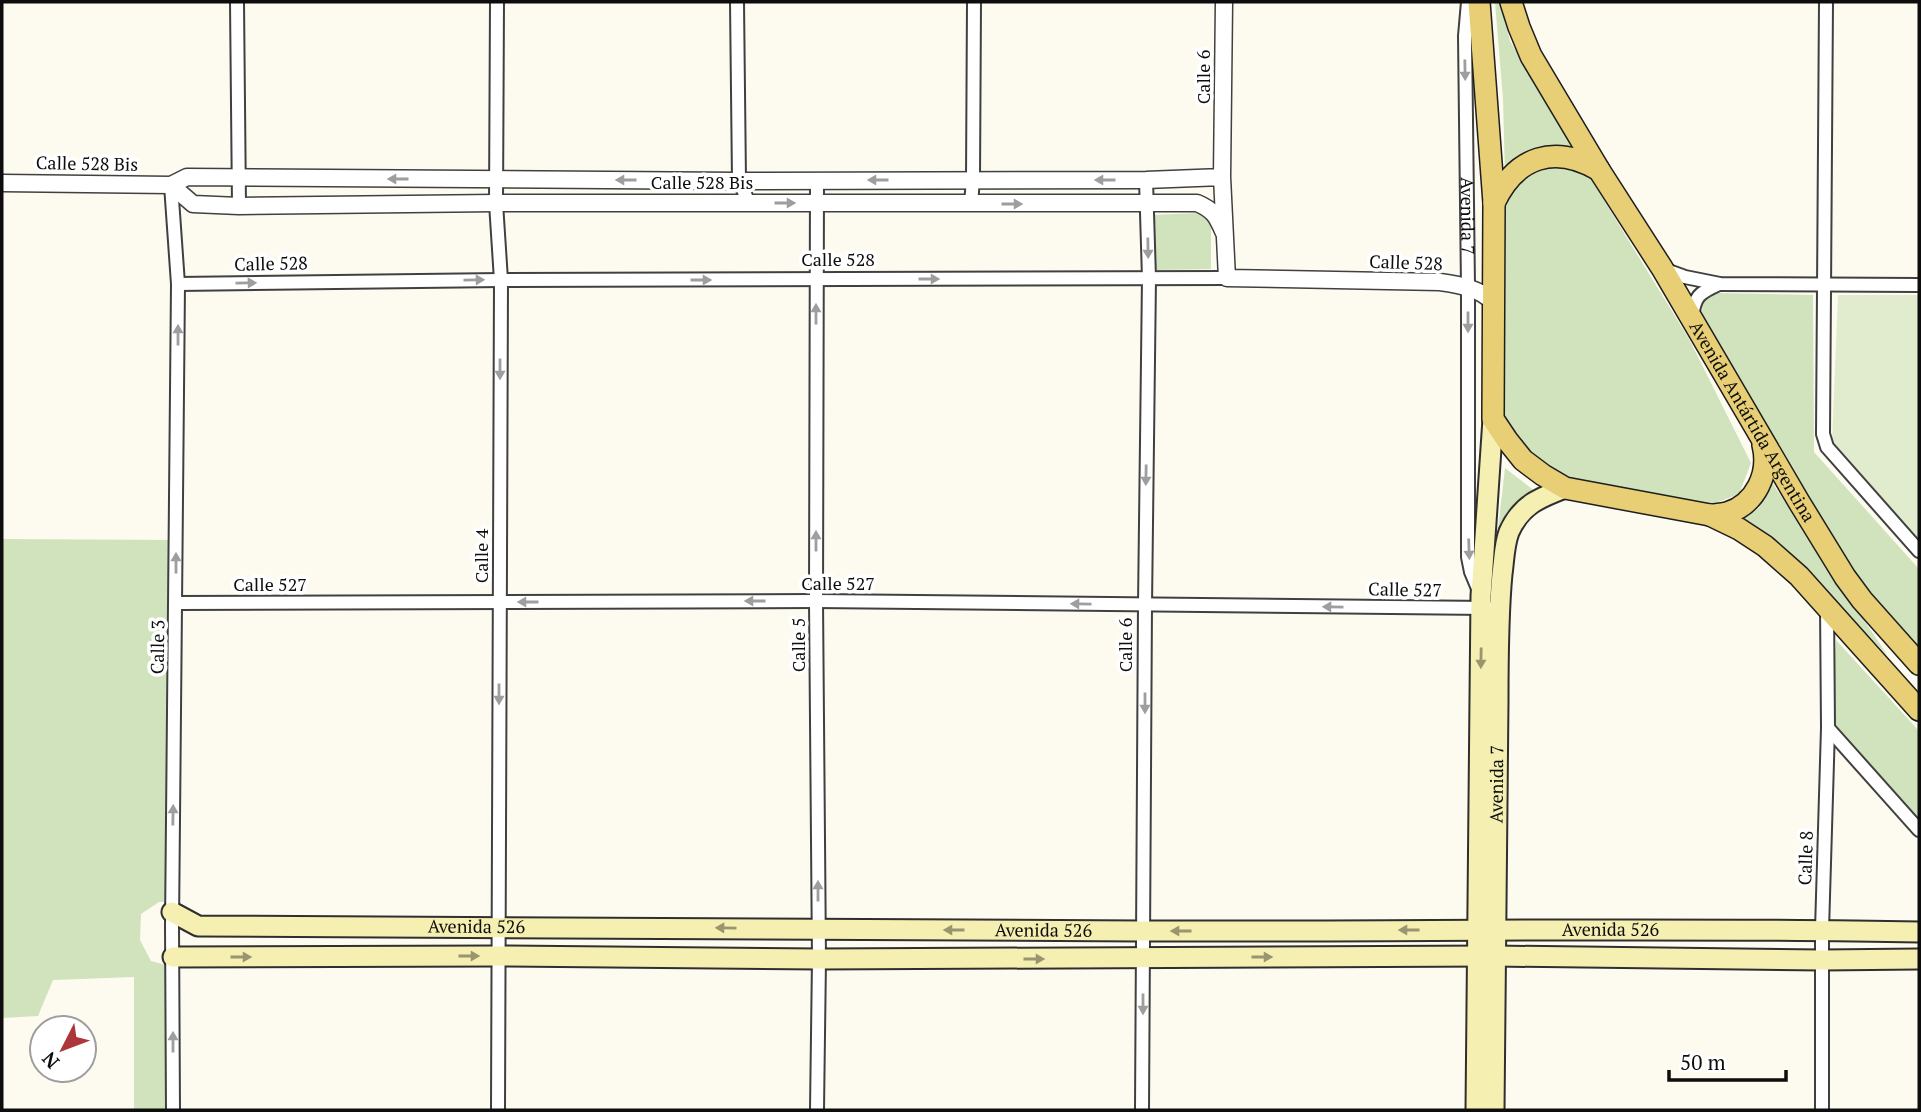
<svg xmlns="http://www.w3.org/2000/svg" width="1921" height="1112" viewBox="0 0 1921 1112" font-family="'PT Serif',serif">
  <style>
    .green { fill: #d0e3bc }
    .pitch { fill: #e0eccd }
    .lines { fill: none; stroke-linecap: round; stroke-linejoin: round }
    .minor-casing { stroke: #404040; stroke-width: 16 }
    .tertiary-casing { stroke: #404040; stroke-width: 19 }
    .secondary-casing { stroke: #2f2f2f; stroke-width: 23 }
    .primary-casing { stroke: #1e1e1e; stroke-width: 24 }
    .minor { stroke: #fff; stroke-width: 12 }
    .tertiary { stroke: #fff; stroke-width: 16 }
    .secondary { stroke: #f5efb1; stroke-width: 19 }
    .primary { stroke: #e8ce74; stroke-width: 21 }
    .oneway { fill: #9e9e9e }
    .oneway2 { fill: #98956f }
    .labels { text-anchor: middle; stroke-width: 7; stroke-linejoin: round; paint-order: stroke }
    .street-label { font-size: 18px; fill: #0d0d0d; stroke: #fff }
  </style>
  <rect width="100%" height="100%" fill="#fdfaef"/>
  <!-- green -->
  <path class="green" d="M1495,2H1500L1510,41L1575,151L1505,175L1503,99Z
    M1560,163L1586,171L1689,339L1751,463L1739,494L1710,505L1561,476L1528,456L1504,422V202L1528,173Z
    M1200,213L1211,222V269L1153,270L1150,215Z
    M1717,293L1813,295L1814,452L1919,569V649L1868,592L1700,321L1704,301Z
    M1505,468L1536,492L1492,582Z
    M1771,481L1888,656L1783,549L1740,521L1759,508Z
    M2,539L174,540L172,902H159L141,914L140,940L151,961L173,967L170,1110H134V977L53,980L38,1016L2,1018Z
    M1836,640L1919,731V820L1831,723Z"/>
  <!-- pitch -->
  <path class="pitch" d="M1838,295H1919V540L1832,442Z"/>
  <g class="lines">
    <!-- minor casing -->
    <g class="minor-casing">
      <g id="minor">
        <path d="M237,2L239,206"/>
        <path d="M497,2L496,203L501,280L498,1110"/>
        <path d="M737,2L739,181L749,203"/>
        <path id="s1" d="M1468,2L1465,36L1468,287V557L1471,572L1479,591"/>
        <path d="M1826,2L1823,434L1827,447L1919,551"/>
        <path d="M817,180L816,601L819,959L817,1110"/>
        <path d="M171,185L178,284L172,926L173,1110"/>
        <path d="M971,204L973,179L974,2"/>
        <path d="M1663,269L1685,277L1720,284L1919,285"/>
        <path d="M178,284L501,280L1227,278"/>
        <path d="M1692,319C1694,296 1699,293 1719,284"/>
        <path d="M176,603L816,601L1488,608"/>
        <path d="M1828,728L1919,830"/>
        <path d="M1142,1110L1145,605L1149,278L1146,180"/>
        <path d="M1822,1110V930L1828,728L1827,606"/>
      </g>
    </g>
    <!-- tertiary casing -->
    <g class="tertiary-casing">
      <path id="tertiary" d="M1224,2L1222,177L1227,278L1440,282C1461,285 1479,288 1494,303
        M2,183L171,185L187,177L739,181L1146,180L1222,177
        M171,185L193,204L239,206L496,203H1197C1214,210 1217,217 1224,233"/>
    </g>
    <!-- secondary casing -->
    <g class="secondary-casing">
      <g id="secondary">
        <path id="s2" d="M172,912L198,926C512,926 826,930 1141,931C1400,932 1660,927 1919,932"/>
        <path d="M173,957L498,956L819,959L1495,956L1822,960L1919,959"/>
        <path d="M1476,1110L1481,596L1493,419"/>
        <path id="s3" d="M1494,1110C1495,974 1496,838 1498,701C1498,659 1498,616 1502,574C1504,560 1504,545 1509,532C1521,505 1539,498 1565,488"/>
      </g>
    </g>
    <!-- primary casing -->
    <g class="primary-casing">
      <g id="primary">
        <path d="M1479,2L1494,203L1493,419L1507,440L1523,460L1543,475L1565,488L1710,515L1739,529L1765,546L1799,576L1919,710"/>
        <path id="s4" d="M1511,2L1519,27L1531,56L1599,170L1662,268L1799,502L1845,577L1862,600L1919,664"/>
        <path d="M1494,203C1516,156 1555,144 1599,170"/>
        <path d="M1710,515C1716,515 1722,514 1727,513C1756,504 1770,473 1763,445"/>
      </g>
    </g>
    <!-- minor -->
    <use href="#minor" class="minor"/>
    <!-- tertiary -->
    <use href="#tertiary" class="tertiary"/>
    <!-- secondary -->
    <use href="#secondary" class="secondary"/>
    <!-- primary -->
    <use href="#primary" class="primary"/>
  </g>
  <!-- one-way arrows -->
  <defs><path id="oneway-solid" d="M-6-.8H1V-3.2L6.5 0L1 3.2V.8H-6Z" transform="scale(1.75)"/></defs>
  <g class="oneway">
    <use href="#oneway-solid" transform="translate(1465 70) rotate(89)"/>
    <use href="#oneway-solid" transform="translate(398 179) rotate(-180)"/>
    <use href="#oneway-solid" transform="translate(626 180) rotate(-180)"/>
    <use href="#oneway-solid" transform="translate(878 180) rotate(180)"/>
    <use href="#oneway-solid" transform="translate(1105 180) rotate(-180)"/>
    <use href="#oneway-solid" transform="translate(785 203)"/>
    <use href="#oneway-solid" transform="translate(1012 204)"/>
    <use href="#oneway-solid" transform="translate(1148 248) rotate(89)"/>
    <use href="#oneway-solid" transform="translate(929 279)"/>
    <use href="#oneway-solid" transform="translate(474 280) rotate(-1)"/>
    <use href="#oneway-solid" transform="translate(701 280)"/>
    <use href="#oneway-solid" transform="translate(246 283) rotate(-1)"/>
    <use href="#oneway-solid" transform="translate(816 314) rotate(-90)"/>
    <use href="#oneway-solid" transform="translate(1468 322) rotate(90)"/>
    <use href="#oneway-solid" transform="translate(178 335) rotate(-90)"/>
    <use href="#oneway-solid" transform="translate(500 369) rotate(90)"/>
    <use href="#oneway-solid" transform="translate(1146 475) rotate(91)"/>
    <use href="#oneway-solid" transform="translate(816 541) rotate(-90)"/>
    <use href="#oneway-solid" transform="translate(1469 549) rotate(88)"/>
    <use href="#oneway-solid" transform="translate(176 563) rotate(-90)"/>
    <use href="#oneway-solid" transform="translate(755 601) rotate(180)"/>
    <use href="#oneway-solid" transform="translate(528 602) rotate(180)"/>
    <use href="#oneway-solid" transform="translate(1081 604) rotate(-179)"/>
    <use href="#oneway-solid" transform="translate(1333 607) rotate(-179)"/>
    <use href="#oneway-solid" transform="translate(499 694) rotate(90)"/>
    <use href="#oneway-solid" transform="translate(1145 703) rotate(90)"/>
    <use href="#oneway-solid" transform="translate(173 815) rotate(-89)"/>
    <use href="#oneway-solid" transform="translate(818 891) rotate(-90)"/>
    <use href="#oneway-solid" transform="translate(1143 1004) rotate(90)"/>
    <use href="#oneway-solid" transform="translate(173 1042) rotate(-90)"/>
  </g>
  <g class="oneway2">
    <use href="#oneway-solid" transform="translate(1481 658) rotate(91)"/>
    <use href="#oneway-solid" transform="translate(726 928) rotate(-179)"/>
    <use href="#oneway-solid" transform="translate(954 930) rotate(-180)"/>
    <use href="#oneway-solid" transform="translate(1409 930) rotate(180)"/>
    <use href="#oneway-solid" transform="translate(1181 931) rotate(180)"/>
    <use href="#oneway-solid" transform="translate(469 956)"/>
    <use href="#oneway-solid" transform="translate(241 957)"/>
    <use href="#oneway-solid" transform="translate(1262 957)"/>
    <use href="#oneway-solid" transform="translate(1034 959)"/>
  </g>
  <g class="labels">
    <!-- street labels -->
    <g class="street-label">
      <text transform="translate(1204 77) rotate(-90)" y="6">Calle 6</text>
      <text transform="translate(87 164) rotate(1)" y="6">Calle 528 Bis</text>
      <text x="702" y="189">Calle 528 Bis</text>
      <text dy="6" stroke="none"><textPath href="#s1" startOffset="214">Avenida 7</textPath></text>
      <text x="838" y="266">Calle 528</text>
      <text transform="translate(1406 263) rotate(2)" y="6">Calle 528</text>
      <text transform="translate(271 264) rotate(-1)" y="6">Calle 528</text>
      <text dy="6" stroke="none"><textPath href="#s4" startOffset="485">Avenida Antártida Argentina</textPath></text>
      <text transform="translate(482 556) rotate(-90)" y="6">Calle 4</text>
      <text x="838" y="590">Calle 527</text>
      <text x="270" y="591">Calle 527</text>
      <text transform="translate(1405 590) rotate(1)" y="6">Calle 527</text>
      <text transform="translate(799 645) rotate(-90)" y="6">Calle 5</text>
      <text transform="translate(1126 645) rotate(-90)" y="6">Calle 6</text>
      <text transform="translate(158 647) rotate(-89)" y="6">Calle 3</text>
      <text dy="6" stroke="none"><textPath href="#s3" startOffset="326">Avenida 7</textPath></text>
      <text transform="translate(1806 858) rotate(-88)" y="6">Calle 8</text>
      <text dy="6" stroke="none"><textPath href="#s2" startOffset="308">Avenida 526</textPath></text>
      <text dy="6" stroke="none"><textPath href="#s2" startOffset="875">Avenida 526</textPath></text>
      <text dy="6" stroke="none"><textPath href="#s2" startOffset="1442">Avenida 526</textPath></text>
    </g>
  </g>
  <!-- border -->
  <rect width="1921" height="1112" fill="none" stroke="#0d0d0d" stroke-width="7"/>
  <!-- north arrow -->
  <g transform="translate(63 1049) rotate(228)"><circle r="33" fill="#ffffff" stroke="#9e9e9e" stroke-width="2"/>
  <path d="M0-5L12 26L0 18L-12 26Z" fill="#ac3639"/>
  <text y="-10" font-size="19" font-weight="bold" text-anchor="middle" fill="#0d0d0d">N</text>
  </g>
  <!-- scale -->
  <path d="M1669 1070v10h117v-10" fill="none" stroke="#0d0d0d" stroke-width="3.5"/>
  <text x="1680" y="1070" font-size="21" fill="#0d0d0d" stroke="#ffffff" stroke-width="5" paint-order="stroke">50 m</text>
</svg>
